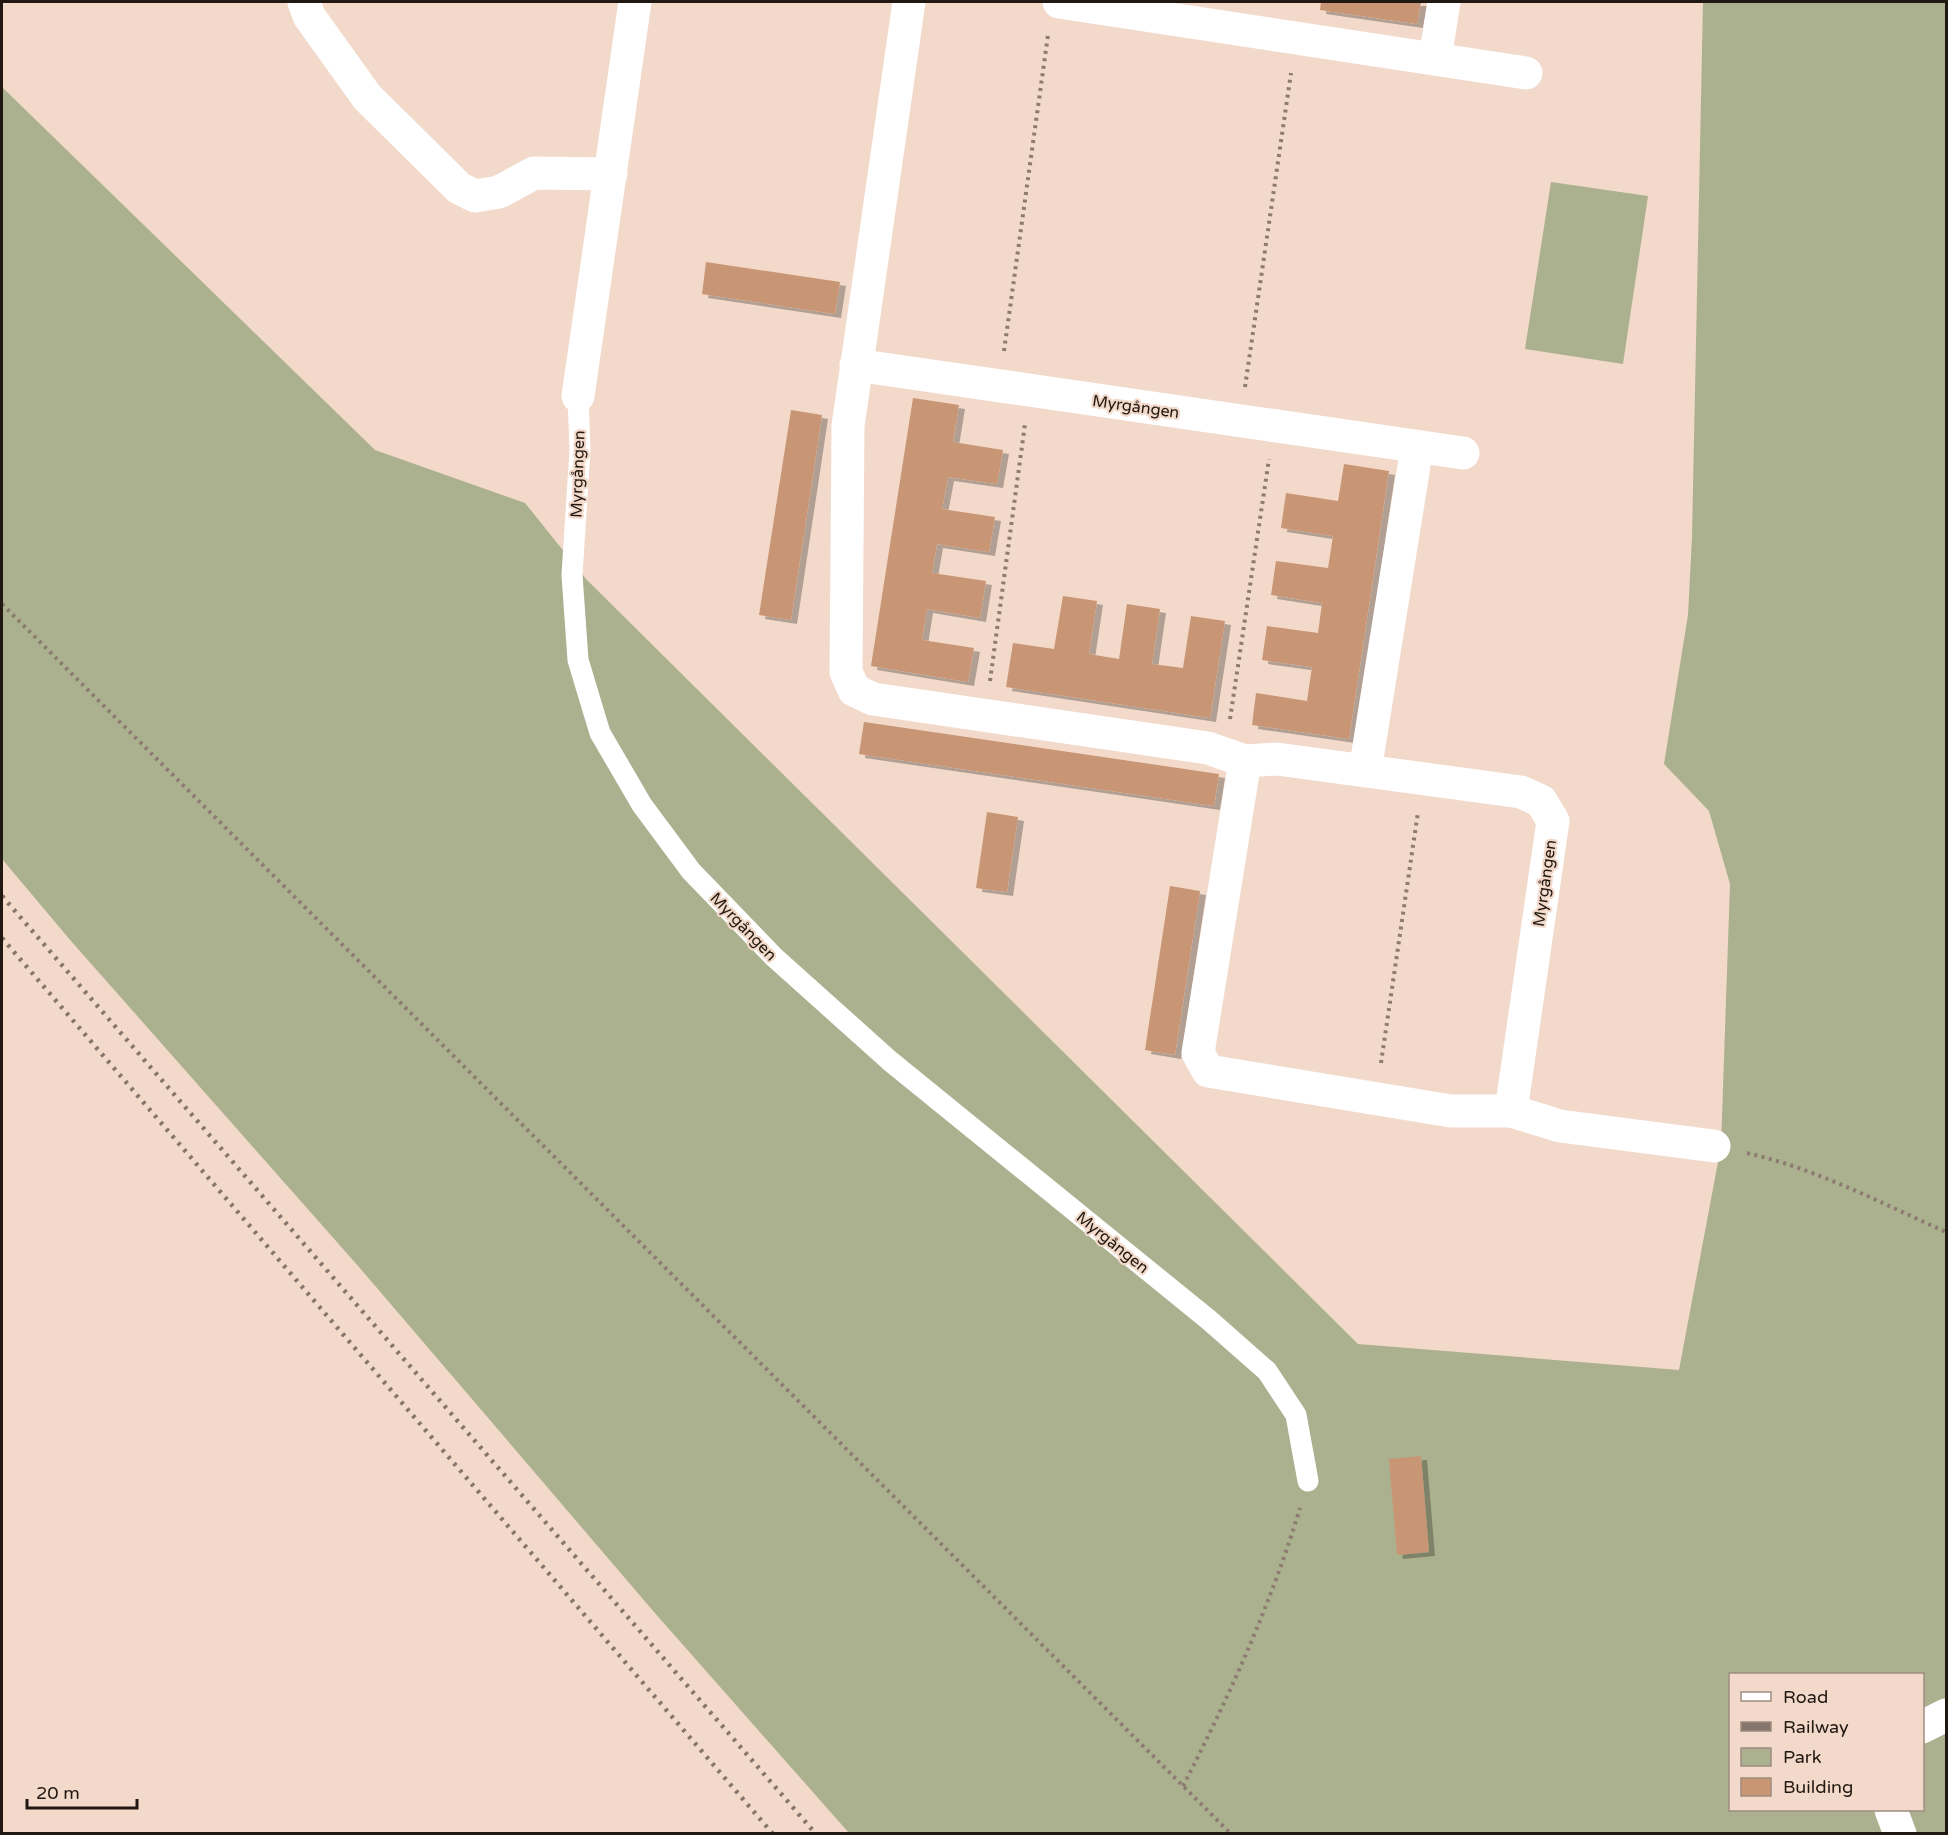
<svg xmlns="http://www.w3.org/2000/svg" width="1948" height="1835" viewBox="0 0 1948 1835" font-family="'Varela Round',sans-serif">
  <style>
    .green { fill: #abb18f; fill-rule: evenodd }
    .building { fill: #c99674; filter: url(#shadow) }
    .lines { fill: none; stroke-linecap: round; stroke-linejoin: round }
    .path { stroke: #8c7b70; stroke-width: 4; stroke-dasharray: 3 4.5; stroke-linecap: butt }
    .lane { stroke: #fff; stroke-width: 21 }
    .street { stroke: #fff; stroke-width: 33 }
    .rail { stroke: #85756a; stroke-width: 4.5; stroke-dasharray: 3 6; stroke-linecap: butt }
    .labels { text-anchor: middle; stroke-width: 4.5; stroke-linejoin: round; paint-order: stroke }
    .street-label { font-size: 16px; fill: #211812; stroke: #f2d9c9 }
  </style>
  <defs>
    <filter id="shadow"><feDropShadow dx="6" dy="4" stdDeviation="0" flood-color="#0004"/></filter>
  </defs>
  <rect width="100%" height="100%" fill="#f2d9c9"/>
  <!-- green -->
  <path class="green" d="M1703,2H1946V1833H849L654,1612L359,1267L71,941L2,859V87L375,450L525,503L586,579L1358,1344L1679,1370L1721,1146L1730,884L1709,811L1664,764L1688,615L1692,537ZM1730,1674H1922V1810H1730Z
    M1551,182L1648,196L1623,364L1525,349Z"/>
  <!-- building -->
  <path class="building" d="M1321,2H1421L1417,24L1320,10Z
    M706,262L840,282L835,314L702,294Z
    M913,398L959,405L953,442L1003,450L997,484L948,477L942,509L995,517L989,552L937,544L932,573L986,581L980,618L927,609L922,640L974,648L968,682L871,666Z
    M791,410L822,415L791,620L759,615Z
    M1344,464L1389,471L1349,739L1252,725L1256,693L1307,701L1312,667L1262,660L1267,626L1318,633L1322,603L1271,595L1276,561L1328,568L1333,536L1281,528L1286,493L1338,501Z
    M1063,596L1097,601L1089,654L1119,659L1127,604L1160,609L1152,664L1183,668L1191,616L1225,621L1210,718L1006,687L1013,643L1054,649Z
    M864,722L1219,774L1214,806L859,754Z
    M987,812L1018,817L1007,892L976,888Z
    M1170,886L1200,891L1175,1055L1145,1050Z
    M1421,1456L1429,1552L1397,1555L1389,1459Z"/>
  <g class="lines">
    <!-- path -->
    <path class="path" d="M1004,351L1048,35
      M1245,387L1291,73
      M2,604L1231,1834
      M990,681L1025,424
      M1230,719L1269,459
      M1381,1063L1418,812
      M1747,1153C1817,1169 1881,1203 1946,1232
      M1183,1786C1229,1697 1271,1604 1300,1508"/>
    <!-- lane -->
    <path class="lane" d="M578,396L580,450L572,575L578,660L600,733L642,805L691,871L774,957L890,1061L1209,1320L1267,1371L1296,1415L1308,1481"/>
    <!-- street -->
    <path class="street" d="M304,2L309,16L367,97L459,188L475,196L499,192L534,173L611,174
      M909,2L848,426L846,672L854,690L873,699L1208,748L1245,761L1198,1053L1208,1071L1451,1111H1511L1560,1126L1714,1146
      M1059,2L1526,73
      M1435,59L1444,2
      M856,365L1463,453
      M578,396L635,2
      M1245,761L1277,759L1521,792L1541,801L1553,821L1511,1111
      M1365,771L1417,447
      M1922,1727L1946,1715
      M1891,1810L1900,1834"/>
    <!-- rail -->
    <path class="rail" d="M2,896L816,1834
      M2,938L773,1834"/>
  </g>
  <g class="labels">
    <!-- street labels -->
    <g class="street-label">
      <text transform="translate(1136 406) rotate(8)" y="6">Myrgången</text>
      <text transform="translate(577 474) rotate(-88)" y="6">Myrgången</text>
      <text transform="translate(1544 883) rotate(-82)" y="6">Myrgången</text>
      <text transform="translate(744 926) rotate(46)" y="6">Myrgången</text>
      <text transform="translate(1113 1242) rotate(39)" y="6">Myrgången</text>
    </g>
  </g>
  <!-- border -->
  <rect width="1948" height="1835" fill="none" stroke="#211812" stroke-width="6"/>
  <!-- legend -->
  <rect x="1729" y="1673" width="195" height="138" fill="#f2d9c9" stroke="#9e8c80" stroke-width="1.5"/>
  <rect x="1741" y="1692" width="30" height="9" fill="#ffffff" stroke="#9e8c80" stroke-width="1.5"/>
  <text x="1783" y="1703" font-size="18" fill="#211812">Road</text>
  <rect x="1741" y="1722" width="30" height="9" fill="#85756a" stroke="#9e8c80" stroke-width="1.5"/>
  <text x="1783" y="1733" font-size="18" fill="#211812">Railway</text>
  <rect x="1741" y="1748" width="30" height="18" fill="#abb18f" stroke="#9e8c80" stroke-width="1.5"/>
  <text x="1783" y="1763" font-size="18" fill="#211812">Park</text>
  <rect x="1741" y="1778" width="30" height="18" fill="#c99674" stroke="#9e8c80" stroke-width="1.5"/>
  <text x="1783" y="1793" font-size="18" fill="#211812">Building</text>
  <!-- scale -->
  <path d="M27 1799v9h110v-9" fill="none" stroke="#211812" stroke-width="3"/>
  <text x="36" y="1799" font-size="18" fill="#211812" stroke="#f2d9c9" stroke-width="4.5" paint-order="stroke">20 m</text>
</svg>
